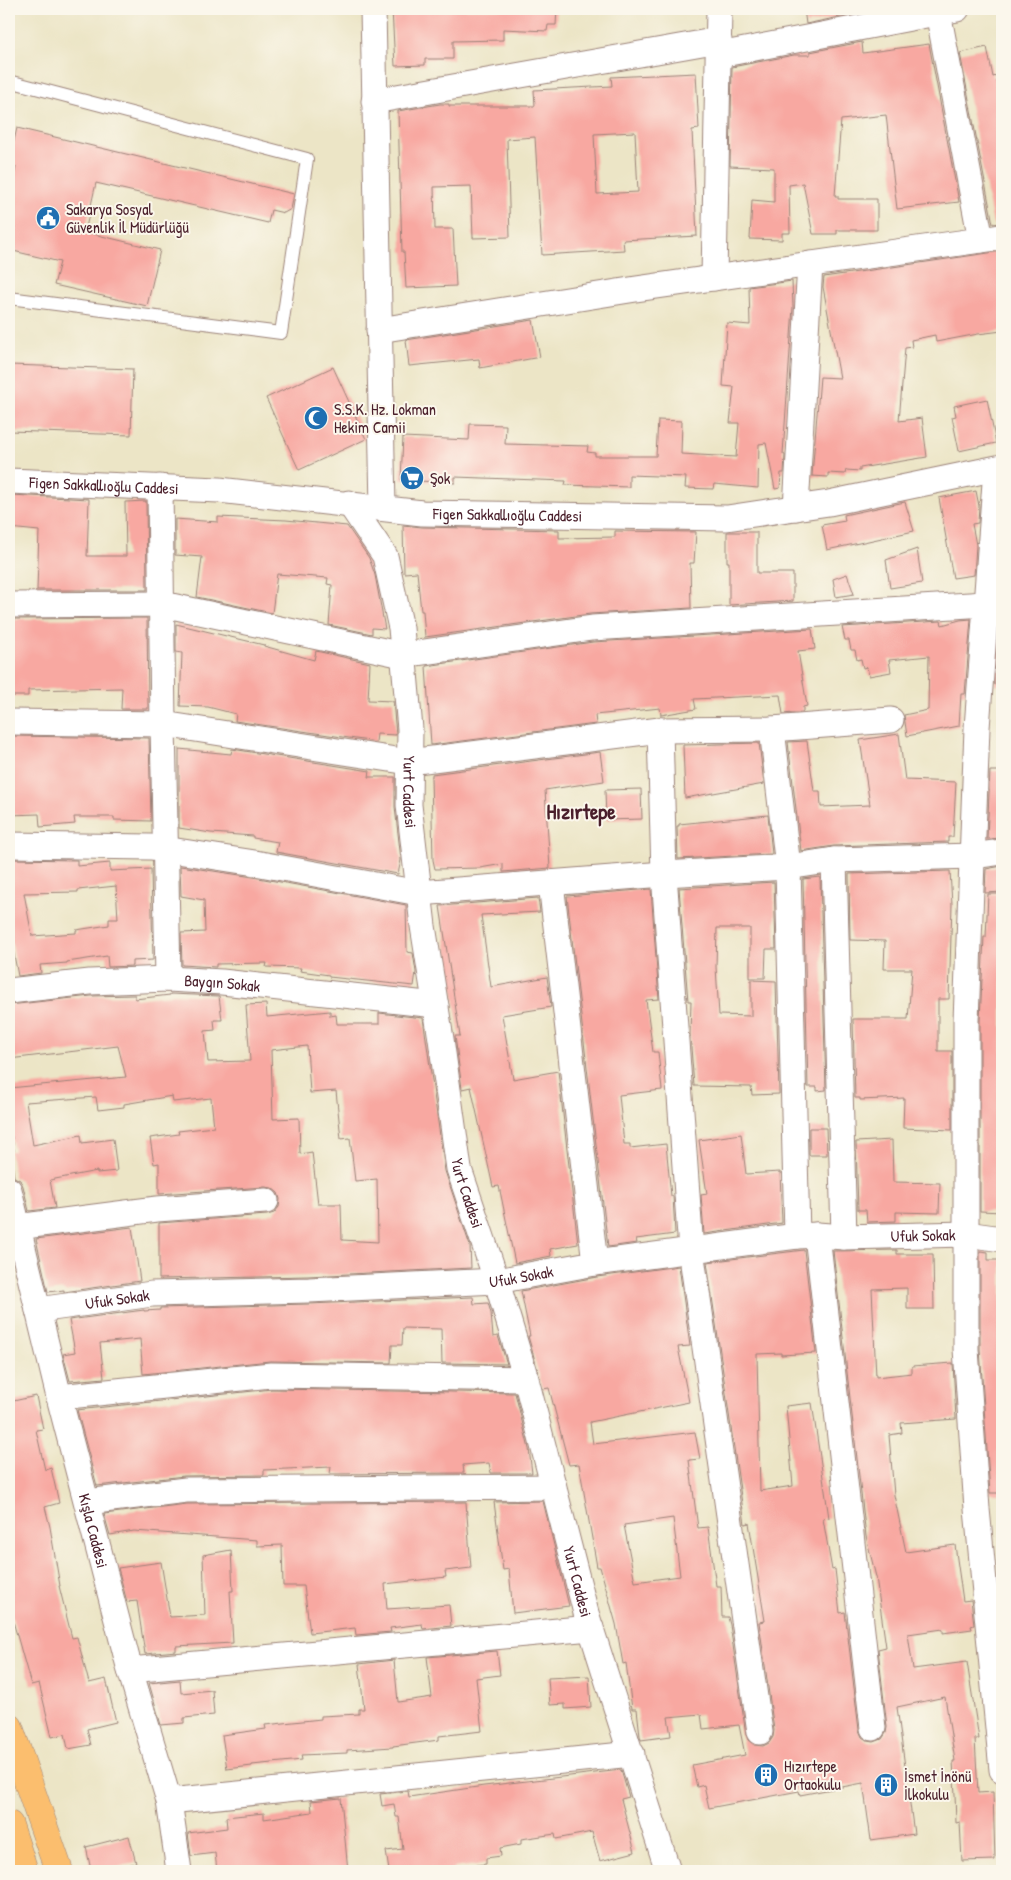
<svg xmlns="http://www.w3.org/2000/svg" width="1011" height="1880" viewBox="0 0 1011 1880" font-family="'Patrick Hand',sans-serif">
  <style>
    .building { fill: #f8a8a1; fill-rule: evenodd }
    .lines { fill: none; stroke-linecap: round; stroke-linejoin: round }
    .lane-casing { stroke: #9b8278; stroke-width: 14 }
    .street-casing { stroke: #9b8278; stroke-width: 27 }
    .primary-casing { stroke: #9b8278; stroke-width: 29 }
    .lane { stroke: #fff; stroke-width: 12 }
    .street { stroke: #fff; stroke-width: 25 }
    .primary { stroke: #fbbe6e; stroke-width: 28 }
    .labels { text-anchor: middle; stroke-width: 4; stroke-linejoin: round; paint-order: stroke }
    .poi-label { font-size: 16px; fill: #4a1f2b; stroke: #fbf7ec; text-anchor: start }
    .street-label { font-size: 16px; fill: #4a1f2b; stroke: #fbf7ec }
    .district-label { font-size: 21px; font-weight: bold; fill: #4a1f2b; stroke: #fbf7ec }
  </style>
  <rect width="100%" height="100%" fill="#fbf7ec"/>
  <filter id="ink" filterUnits="userSpaceOnUse"><feTurbulence type="fractalNoise" baseFrequency=".02" numOctaves="2"/><feDisplacementMap in="SourceGraphic" scale="10" xChannelSelector="R" yChannelSelector="G"/><feConvolveMatrix kernelMatrix="1 2 1 2 8 2 1 2 1" color-interpolation-filters="sRGB"/></filter>
  <filter id="wash" filterUnits="userSpaceOnUse"><feTurbulence type="fractalNoise" baseFrequency=".0096" numOctaves="4" result="noise"/><feDisplacementMap in="SourceGraphic" scale="20" xChannelSelector="R" yChannelSelector="G"/><feGaussianBlur stdDeviation="1.12" result="paint"/><feColorMatrix in="noise" values="0 0 0 0 0 0 0 0 0 0 0 0 0 0 0 0 0 1.4 0 .05"/><feComposite in="paint" operator="in"/></filter>
  <g filter="url(#wash)">
    <rect width="100%" height="100%" fill="#ece5c6"/>
    <g id="blocks">
      <!-- building -->
      <path class="building" d="M392,9H557L556,25H548L547,31L503,29V40L453,41V59H425V65L395,66Z
        M804,9H853L854,14L806,24Z
        M862,42L863,53L929,44L959,202L897,209L886,115L841,120L835,196H838V199H877V230H837V234H813L803,183L789,185L790,233H782V240L750,239L752,200L774,202V168L730,166L732,67L794,55H810V52Z
        M987,47L993,77L996,76L1002,107V223L993,224L960,53Z
        M696,73L699,129L692,130L697,236L623,240L624,250L542,255L535,137L507,139L510,237L473,238L471,186L434,187L435,229H453L456,286L406,288L404,252H402L398,111L440,104H449V106H535L534,90L612,86L611,77ZM635,132L638,192L597,194L594,134Z
        M17,128L294,194L291,209L284,213L271,210L268,223L96,183L85,232L160,250L147,306L54,285L60,262L9,250V198L16,167L9,165V162Z
        M1002,251V331L978,334L936,342L935,335L911,340L912,347L905,348L899,421L922,418L927,457L860,468V471L846,470L845,474L828,473V477L812,476L820,377L840,378L823,287L824,277Z
        M792,281L793,307L783,454L785,455L784,473H781L780,488L775,489L766,443L759,444L758,488L714,484L713,489L685,488L686,477L629,475V487L565,485L566,481L455,477V483L401,480L403,437L469,440L470,424L506,425L505,444L588,446L587,452L595,453V456H656L658,420L682,421L681,454L736,457L739,423H730L734,387L723,386L727,323L750,325L749,287Z
        M533,320L540,357L480,368L479,359L409,366L406,340Z
        M9,365L133,369L131,435L9,431Z
        M333,367L366,439L299,470L266,398Z
        M987,399L996,443L959,451L952,417L956,416L954,406Z
        M976,491L979,506L978,523L972,524L976,545L974,575L953,578L939,498Z
        M11,495L89,499L87,556H126L125,502L146,501L147,590H37L39,531L9,528Z
        M905,502L914,531L827,550L822,525L845,521L844,515Z
        M218,517L286,520L347,526L369,558L375,575L385,629L372,628V634L329,625L332,585L327,584L328,578L277,574L272,613L197,597L202,557L175,555V519L218,522Z
        M403,525L422,527L559,530V538L615,537V531L696,532L694,563H690L691,608L590,614L425,637L423,611H421L417,572L404,573Z
        M727,532H757V573H793V601L729,605V562H727Z
        M917,549L922,583L890,588L886,560Z
        M847,574L854,594L836,597L833,579Z
        M1000,611H1002V685H995Z
        M147,618L148,709H121L122,688L28,690V696H9V661H12L13,619Z
        M971,619L965,694H961L959,726L907,736L904,715L928,710L929,656L889,660L891,672L869,676L867,667L863,668L861,659L857,660L855,650H851L849,640H845L842,627L941,621L942,625L960,620Z
        M176,624L264,645V646L314,660L316,651L370,663L368,700L393,701L396,735L377,734L376,742L235,721L236,714L208,707L180,706L182,653L176,652Z
        M812,629L815,649L798,651L807,706L803,707V712L783,714L780,695L694,699L696,709L661,715L660,708L595,715L596,724L431,745L426,666L593,642Z
        M899,734L905,780L956,782L953,837H948V842L834,846L801,851L788,742L807,741L814,791H820L821,807L870,805L860,740Z
        M9,736L149,738L151,821L114,820V817H74L75,824L40,827L39,814L9,815Z
        M759,743L764,784L685,798L683,745Z
        M179,749L231,754L232,749L370,771L369,777H395V807L401,860L398,874L276,852L278,842L253,838V836L211,833L179,828Z
        M600,752L604,781L545,790L550,868L503,872V864L480,868L435,869L433,860L431,777H432V774Z
        M990,771H1002V838L987,839Z
        M641,789L642,819L606,820L605,790Z
        M768,815L772,854L678,859L677,826H679V824Z
        M9,859L77,860V866L110,863V871L151,869L153,960L132,961V966L108,967L107,956L67,962V963L40,965L41,973L18,976L9,928ZM116,886L118,919H109V925L76,930V933L32,936L24,893L78,892V890Z
        M180,866L253,877L406,905L407,952L413,953L416,972L414,986L329,977V975L300,971L301,968L266,967L267,963L216,964V967L182,965L181,933L205,932L204,900L181,896Z
        M1002,866V892L985,893L986,869Z
        M950,871L952,904L949,999H938V1051H952V1130L903,1128L904,1098L860,1100V1098H855L853,1019H908L912,969H884L885,941L850,940L849,874Z
        M820,877L826,1090L817,1091V1087H808L803,879Z
        M774,882L776,949H766L765,978H750V928H717L716,967L719,1015L751,1016V980L776,981L779,1094L752,1095L751,1087L694,1086L690,1034L691,1001H688L679,888Z
        M651,889L659,999L646,1000L653,1052H658L662,1090L619,1095L624,1144H630V1148L666,1144L671,1196H673L675,1234L636,1239L637,1243L608,1247L567,896Z
        M988,894H1002V1212L980,1211V1021L984,937H986Z
        M538,898L540,912L481,915L491,987L547,977L551,1007L502,1015L513,1079L558,1071L578,1244L550,1249L551,1256L515,1263L499,1186L493,1187L471,1087L462,1089L455,1036H460L440,906Z
        M170,994L219,996L222,1020H214L215,1030L205,1031L208,1062L250,1061L246,1005L266,1004L267,1017L330,1011V1016L336,1015L337,1024H379V1013L423,1018L445,1171L470,1246L471,1268L308,1276L159,1279V1223L267,1215L274,1213L279,1207L280,1199L278,1193L272,1188L265,1187L159,1194V1163L154,1164L150,1138L179,1134L178,1131L214,1127L211,1098L173,1102L172,1096L124,1104V1107L98,1110L96,1097L26,1102L33,1145L81,1135L82,1143L113,1139L117,1171L97,1173V1171L50,1180L55,1208L29,1211L23,1186L20,1180L14,1177L10,1151H14L9,1120V1088L126,1077L118,1046L9,1059V1005L91,996L135,995V999L170,995ZM307,1046L310,1093L336,1091L341,1139L350,1138L355,1181L377,1179L378,1242L342,1240L341,1204H318L312,1152L300,1154L299,1118L273,1119L271,1050Z
        M809,1128H826L827,1155H809Z
        M741,1134L746,1174L780,1172L782,1223L704,1234L701,1195L707,1194L699,1140Z
        M892,1140L893,1182L940,1183L939,1213L896,1212V1221L867,1222L866,1210H858L856,1142Z
        M132,1227L140,1281L64,1292V1290L48,1292L36,1239Z
        M804,1250L816,1353L781,1355V1353L757,1354L760,1491L793,1486L786,1406L812,1403L829,1518L823,1519L832,1570L835,1569L840,1613L845,1612L859,1730L862,1737L868,1741L874,1742L882,1739L886,1733L887,1727L878,1649L886,1647L876,1577L866,1536L833,1251L897,1250V1254H933L934,1309H907V1288L872,1289L876,1377L912,1373V1366L953,1363L956,1419L901,1423L902,1433L889,1435L894,1495L906,1552L955,1545L963,1601L971,1600L974,1625L971,1626L972,1629L943,1633V1629L908,1634L913,1669L967,1662L979,1739H975L978,1793L993,1792L995,1860L962,1861L960,1822L956,1823L955,1795L953,1761H955L945,1697L897,1707L914,1834L871,1840L863,1783L800,1795L799,1791L709,1808L704,1785L697,1787L692,1765L745,1755L739,1725L703,1729L701,1714L668,1717L671,1736L641,1740L640,1736L637,1709H632L626,1663L623,1664L616,1624L600,1567H597L579,1464L569,1465L549,1388L543,1389L528,1336H530L521,1291L597,1277L679,1266L690,1346L678,1347L689,1402L590,1422L593,1444L695,1432L700,1459L689,1460L698,1528L708,1527L716,1586H721L722,1617H728L730,1625L746,1735L748,1740L754,1745L763,1746L769,1743L773,1737L774,1730L759,1622L765,1621L749,1523L745,1524L707,1262ZM673,1518L680,1576L635,1582L624,1525Z
        M980,1251L988,1252V1260H1002V1493H990L980,1349Z
        M473,1297L474,1304L488,1303L491,1313L493,1337L498,1336L507,1364L442,1363L441,1329L403,1328L402,1345H392L391,1363L270,1361L143,1374L140,1339L100,1343L104,1378L70,1381L63,1354L75,1352L69,1320L144,1310V1311L160,1310V1308L309,1304Z
        M272,1389L515,1393L529,1449L532,1473H491L489,1463L463,1465L464,1473L330,1474L331,1467L264,1470V1475L184,1476L97,1486L77,1410Z
        M36,1396L43,1429L36,1430L45,1470L51,1468L59,1503L45,1507L50,1527L60,1586H59L72,1638L77,1637L89,1683L106,1679L116,1722L87,1729L91,1745L68,1749L65,1734L52,1737L39,1683L31,1685L9,1607V1402Z
        M543,1501L569,1606L513,1613L509,1569L503,1570L494,1502Z
        M466,1502L471,1568L445,1571L446,1577L385,1584L387,1609L449,1605L451,1626L423,1629L422,1624L390,1628L391,1632L356,1635L355,1628L310,1633L304,1586H283L282,1545L257,1546V1540L134,1531L110,1535L104,1514L187,1504Z
        M231,1550L233,1591H230L233,1643L176,1646V1651L145,1654L137,1601L127,1602L118,1568L161,1562L170,1617L205,1615L203,1555Z
        M497,1651L500,1675L476,1678L482,1731L439,1736V1740L393,1746V1747L347,1750V1753L301,1755L302,1760L252,1765V1766L227,1769L222,1735L266,1729L265,1725L321,1719V1716L359,1714V1709H364L359,1664L394,1660L398,1702L432,1697L427,1657Z
        M589,1676L591,1707L565,1709V1704L550,1705L548,1678Z
        M180,1680L181,1693L212,1690L214,1715L184,1718V1723L161,1725L149,1683Z
        M621,1770L629,1797L621,1799L635,1852L600,1861L592,1832L556,1839L555,1834L521,1839V1844L500,1848L501,1856L486,1858V1864L453,1868L454,1871H389L386,1851L403,1849L399,1817H396L394,1804L382,1806L380,1794L408,1791L409,1797L484,1786Z
        M341,1798L348,1871H217L215,1853L191,1856L188,1833L227,1828L226,1817L264,1813V1819L312,1812L311,1801Z
        M129,1836L136,1863L105,1870L104,1867L91,1870L86,1847Z"/>
    </g>
  </g>
  <g filter="url(#ink)">
    <use href="#blocks" fill-opacity="0" stroke="#9b8278" stroke-width="1"/>
    <g class="lines">
      <!-- lane casing -->
      <g class="lane-casing">
        <path id="lane" d="M9,81L307,159L281,333L9,298"/>
      </g>
      <!-- street casing -->
      <g class="street-casing">
        <g id="street">
          <path d="M373,9L383,508"/>
          <path d="M938,12L981,240"/>
          <path d="M719,55L957,9"/>
          <path d="M374,101L719,40"/>
          <path d="M714,278L719,9"/>
          <path d="M379,330L636,289L1002,237"/>
          <path d="M996,469L977,728L966,1021V1349L977,1509L1002,1770"/>
          <path id="s1" d="M9,481L219,490L422,513L727,518L829,503L1002,467"/>
          <path d="M160,487L163,724L168,979"/>
          <path id="s2" d="M349,503L385,556L401,628L410,729L409,805L423,926L441,1039L459,1169L496,1279L526,1379L586,1613L668,1871"/>
          <path d="M796,508L810,264"/>
          <path d="M9,605L162,604L403,655L592,628L986,604"/>
          <path d="M9,722L163,724L409,762L660,730L772,729L891,720"/>
          <path d="M772,729L788,867L797,1236"/>
          <path d="M660,730L664,874L691,1250L760,1732"/>
          <path d="M9,845L151,847L255,863L419,893L664,874L788,867L834,860L972,856L1002,852"/>
          <path d="M834,860L844,1237"/>
          <path d="M551,883L595,1263"/>
          <path id="s3" d="M9,991L90,982L168,979L222,982L436,1005"/>
          <path id="s4" d="M9,1190L59,1397L130,1670L169,1801L179,1871"/>
          <path d="M17,1227L157,1209L266,1201"/>
          <path d="M817,1235L873,1728"/>
          <path id="s5" d="M38,1310L152,1294L309,1290L497,1281L595,1263L797,1236L817,1235L844,1237L966,1234L1002,1239"/>
          <path d="M59,1397L271,1375L526,1379"/>
          <path d="M87,1502L186,1490L554,1487"/>
          <path d="M130,1670L591,1628"/>
          <path d="M169,1801L632,1754"/>
        </g>
      </g>
      <!-- primary casing -->
      <g class="primary-casing">
        <path id="primary" d="M9,1727L59,1871
          M9,1825L24,1871"/>
      </g>
      <!-- lane -->
      <use href="#lane" class="lane"/>
      <!-- street -->
      <use href="#street" class="street"/>
      <!-- primary -->
      <use href="#primary" class="primary"/>
    </g>
  </g>
  <!-- icons -->
  <defs>
    <g id="civic-disc" transform="scale(1.25)"><circle r="9.5" fill="#1f6fb2" stroke="#fbf7ec"/><path d="M-.6-6.5H3V-4.5H.6V-3L4-1V1h2V6H-6V1h2V-1L-.6-3ZM-1.2 2.5V6h2.4V2.5Z" fill="#fff"/></g>
    <g id="mosque-disc" transform="scale(1.25)"><circle r="9.5" fill="#1f6fb2" stroke="#fbf7ec"/><path d="M3.5-4.9A6 6 0 1 0 3.5 4.9A5 5 0 1 1 3.5-4.9Z" fill="#fff"/></g>
    <g id="supermarket-disc" transform="scale(1.25)"><circle r="9.5" fill="#1f6fb2" stroke="#fbf7ec"/><path d="M-6-5.5h2.5l.6 2H6L4.5 2H-2.5L-4.4-4H-6ZM-1.5 3.2a1.3 1.3 0 1 0 .1 0ZM3 3.2a1.3 1.3 0 1 0 .1 0Z" fill="#fff"/></g>
    <g id="building-disc" transform="scale(1.25)"><circle r="9.5" fill="#1f6fb2" stroke="#fbf7ec"/><path d="M-4-6H4V6H1V3H-1V6H-4ZM-2.5-4.3h1.7v1.8h-1.7ZM.8-4.3h1.7v1.8H.8ZM-2.5-1h1.7V.8h-1.7ZM.8-1h1.7V.8H.8Z" fill="#fff"/></g>
  </defs>
  <g fill-rule="evenodd">
    <use href="#civic-disc" x="48" y="218"/>
    <use href="#mosque-disc" x="316" y="418"/>
    <use href="#supermarket-disc" x="412" y="478"/>
    <use href="#building-disc" x="766" y="1775"/>
    <use href="#building-disc" x="886" y="1785"/>
  </g>
  <g class="labels">
    <!-- poi labels -->
    <g class="poi-label">
      <text x="66" y="215">Sakarya Sosyal<tspan x="66" dy="18">Güvenlik İl Müdürlüğü</tspan></text>
      <text x="334" y="415">S.S.K. Hz. Lokman<tspan x="334" dy="18">Hekim Camii</tspan></text>
      <text x="430" y="484">Şok</text>
      <text x="784" y="1772">Hızırtepe<tspan x="784" dy="18">Ortaokulu</tspan></text>
      <text x="904" y="1782">İsmet İnönü<tspan x="904" dy="18">İlkokulu</tspan></text>
    </g>
    <!-- street labels -->
    <g class="street-label">
      <text dy="6" stroke="none"><textPath href="#s1" startOffset="95">Figen Sakkallıoğlu Caddesi</textPath></text>
      <text dy="6" stroke="none"><textPath href="#s1" startOffset="500">Figen Sakkallıoğlu Caddesi</textPath></text>
      <text dy="6" stroke="none"><textPath href="#s2" startOffset="302">Yurt Caddesi</textPath></text>
      <text dy="6" stroke="none"><textPath href="#s3" startOffset="214">Baygın Sokak</textPath></text>
      <text dy="6" stroke="none"><textPath href="#s2" startOffset="708">Yurt Caddesi</textPath></text>
      <text dy="6" stroke="none"><textPath href="#s5" startOffset="890">Ufuk Sokak</textPath></text>
      <text dy="6" stroke="none"><textPath href="#s5" startOffset="485">Ufuk Sokak</textPath></text>
      <text dy="6" stroke="none"><textPath href="#s5" startOffset="80">Ufuk Sokak</textPath></text>
      <text dy="6" stroke="none"><textPath href="#s4" startOffset="351">Kışla Caddesi</textPath></text>
      <text dy="6" stroke="none"><textPath href="#s2" startOffset="1112">Yurt Caddesi</textPath></text>
    </g>
    <!-- district labels -->
    <g class="district-label">
      <text x="581" y="819">Hızırtepe</text>
    </g>
  </g>
  <!-- margin -->
  <rect width="1011" height="1880" fill="none" stroke="#fbf7ec" stroke-width="30"/>
</svg>
